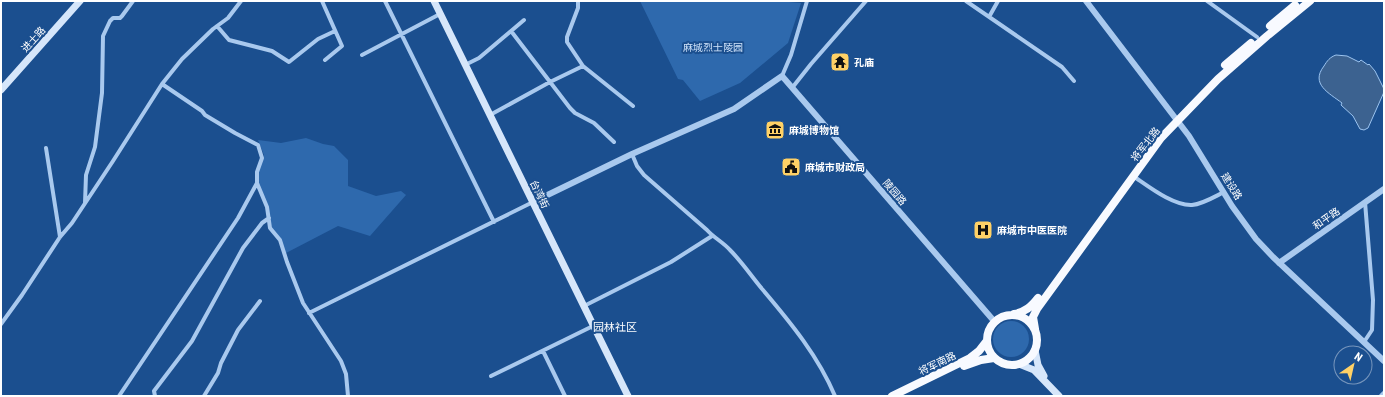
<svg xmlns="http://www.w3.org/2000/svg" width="1385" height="397" viewBox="0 0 1385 397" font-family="'Roboto Condensed','Noto Sans SC',sans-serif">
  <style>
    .green { fill: #2e69ad }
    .water { fill: #3c6290; stroke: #9cc4f0 }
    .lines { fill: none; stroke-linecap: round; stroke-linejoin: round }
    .minor { stroke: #a9c9ee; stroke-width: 4 }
    .tertiary { stroke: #a9c9ee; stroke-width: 6 }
    .secondary { stroke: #d6e6fa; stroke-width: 7 }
    .trunk { stroke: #f8faff; stroke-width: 8 }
    .labels { text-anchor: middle; stroke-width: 4; stroke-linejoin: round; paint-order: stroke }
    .street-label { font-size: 10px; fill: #fff; stroke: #1b4f8f }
    .park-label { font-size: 10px; fill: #cfe3fa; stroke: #1b4f8f }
    .poi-label { font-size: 10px; font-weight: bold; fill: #fff; stroke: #1b4f8f; text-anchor: start }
    .neighbourhood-label { font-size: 11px; fill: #fff; stroke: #1b4f8f }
  </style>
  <rect width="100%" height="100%" fill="#1b4f8f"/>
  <!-- green -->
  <path class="green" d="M640,1H788L789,2L801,3L788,43L740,83L700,101L683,80L678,79Z
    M306,138L323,144L334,146L348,160V186L376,196L401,191L406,195L370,236L338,226L286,253L272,229L258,183L257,176L264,155L258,140L281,143Z
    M993 339a18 18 0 1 1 36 0a18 18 0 1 1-36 0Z"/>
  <!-- water -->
  <path class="water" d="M1336,55L1347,56L1359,62L1361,60L1368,65L1369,64L1375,71L1384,89V92L1368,128L1364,130L1360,129L1353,116L1341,105L1342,103C1329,93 1310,84 1324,66C1327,61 1330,57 1336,55Z"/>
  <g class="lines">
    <!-- minor -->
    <path class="minor" d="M322,1L342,46L325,60
      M385,1L494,222
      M578,1V8L567,37V42L583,66L633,106
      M966,1L1062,67L1074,81
      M1207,1L1257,37
      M989,17L998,1
      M217,26L229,40L272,51L289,62L318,39L335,31
      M511,31L570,108L575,113L594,123L614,142
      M362,55L440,14
      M465,65L479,58L524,20
      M782,76L791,55L807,1
      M162,84L202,111L205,115L235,133L258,145L262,158L257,172V183L267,207L270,228L280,240L287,262L303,303L341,361L346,374L348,396
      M792,88L811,64L866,1
      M490,115L550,82L583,66
      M46,148L60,237
      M632,154L637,166L644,175L707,230C714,238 723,242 730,250C742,262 752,277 763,290C791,323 818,356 835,396
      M1133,176C1148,186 1173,206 1192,205C1203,204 1214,197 1224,192
      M85,203L86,175L95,147L102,93L103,36L110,21L113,18H120L122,16L133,1
      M584,306L671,262L712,236
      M309,313L533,202
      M1,324L22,295L60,237L72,223L113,161L162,84L182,59L213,29L228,18L241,1
      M1364,342L1372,330L1373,300L1365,202
      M543,351L565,396
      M491,376L593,326
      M119,396L238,218L257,183
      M155,396L154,391L192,341L243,248L262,223L269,218
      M204,396L218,373L221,363L238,330L260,301"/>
    <!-- tertiary -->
    <path class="tertiary" d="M1086,1L1189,136L1232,206L1256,239L1273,257L1384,361
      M533,202L632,154L734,109L782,76L994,321
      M1279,263L1384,189
      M1382,396L1384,394"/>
    <!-- secondary -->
    <path class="secondary" d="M434,1L628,396
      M1,90L80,1
      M1035,350L1038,365L1044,376
      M1019,364L1034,370L1059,396"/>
    <!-- trunk -->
    <path class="trunk" d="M1270,26L1295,5
      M1225,65L1251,43
      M1014,314C1025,312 1031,307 1038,298
      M987 340a25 25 0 1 1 50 0a25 25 0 1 1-50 0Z
      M1035,329L1033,317L1037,309L1161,138L1218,79L1267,36L1310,1
      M964,366L981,360L994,358
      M892,396L970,358L979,351L986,342"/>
  </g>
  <!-- icons -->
  <defs>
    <g id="temple-square" transform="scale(1)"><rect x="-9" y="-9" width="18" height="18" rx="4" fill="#ffd166" stroke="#1b4f8f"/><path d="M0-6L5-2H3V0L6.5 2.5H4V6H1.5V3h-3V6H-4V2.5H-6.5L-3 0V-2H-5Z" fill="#111"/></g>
    <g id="museum-square" transform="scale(1)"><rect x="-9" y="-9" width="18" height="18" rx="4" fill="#ffd166" stroke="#1b4f8f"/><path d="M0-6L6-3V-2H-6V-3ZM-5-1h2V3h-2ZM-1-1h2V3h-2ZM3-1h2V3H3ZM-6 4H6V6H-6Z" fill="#111"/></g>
    <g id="civic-square" transform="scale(1)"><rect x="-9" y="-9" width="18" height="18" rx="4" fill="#ffd166" stroke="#1b4f8f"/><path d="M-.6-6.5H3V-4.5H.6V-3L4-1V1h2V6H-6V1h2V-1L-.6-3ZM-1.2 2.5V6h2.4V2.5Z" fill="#111"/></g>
    <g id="hospital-square" transform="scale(1)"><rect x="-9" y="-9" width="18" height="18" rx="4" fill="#ffd166" stroke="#1b4f8f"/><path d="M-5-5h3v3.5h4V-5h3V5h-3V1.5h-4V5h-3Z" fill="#111"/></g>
  </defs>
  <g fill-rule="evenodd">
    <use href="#temple-square" x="840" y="62"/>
    <use href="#museum-square" x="775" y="130"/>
    <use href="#civic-square" x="791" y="167"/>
    <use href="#hospital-square" x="983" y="230"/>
  </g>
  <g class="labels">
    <!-- street labels -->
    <g class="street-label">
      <text transform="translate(33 39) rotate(-48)" y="4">进士路</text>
      <text transform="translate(1145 144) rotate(-52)" y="4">将军北路</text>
      <text transform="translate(1232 186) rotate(58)" y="4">建设路</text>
      <text transform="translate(895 192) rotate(49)" y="4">陵园路</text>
      <text transform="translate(540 194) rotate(64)" y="4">台湾街</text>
      <text transform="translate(1326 218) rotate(-35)" y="4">和平路</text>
      <text transform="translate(937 363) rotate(-26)" y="4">将军南路</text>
    </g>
    <!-- park labels -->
    <g class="park-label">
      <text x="713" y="51">麻城烈士陵园</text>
    </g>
    <!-- poi labels -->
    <g class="poi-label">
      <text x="854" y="66">孔庙</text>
      <text x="789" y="134">麻城博物馆</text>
      <text x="805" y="171">麻城市财政局</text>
      <text x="997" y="234">麻城市中医医院</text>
    </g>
    <!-- neighbourhood labels -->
    <g class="neighbourhood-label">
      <text x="615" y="331">园林社区</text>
    </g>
  </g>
  <!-- border -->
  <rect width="1385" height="397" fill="none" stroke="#ffffff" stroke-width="4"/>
  <!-- north arrow -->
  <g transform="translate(1353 365) rotate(34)"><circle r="19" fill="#1b4f8f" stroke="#7695bc"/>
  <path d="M0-3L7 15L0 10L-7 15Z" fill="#ffd166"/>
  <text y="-6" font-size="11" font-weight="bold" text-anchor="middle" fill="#ffffff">N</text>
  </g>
</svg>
